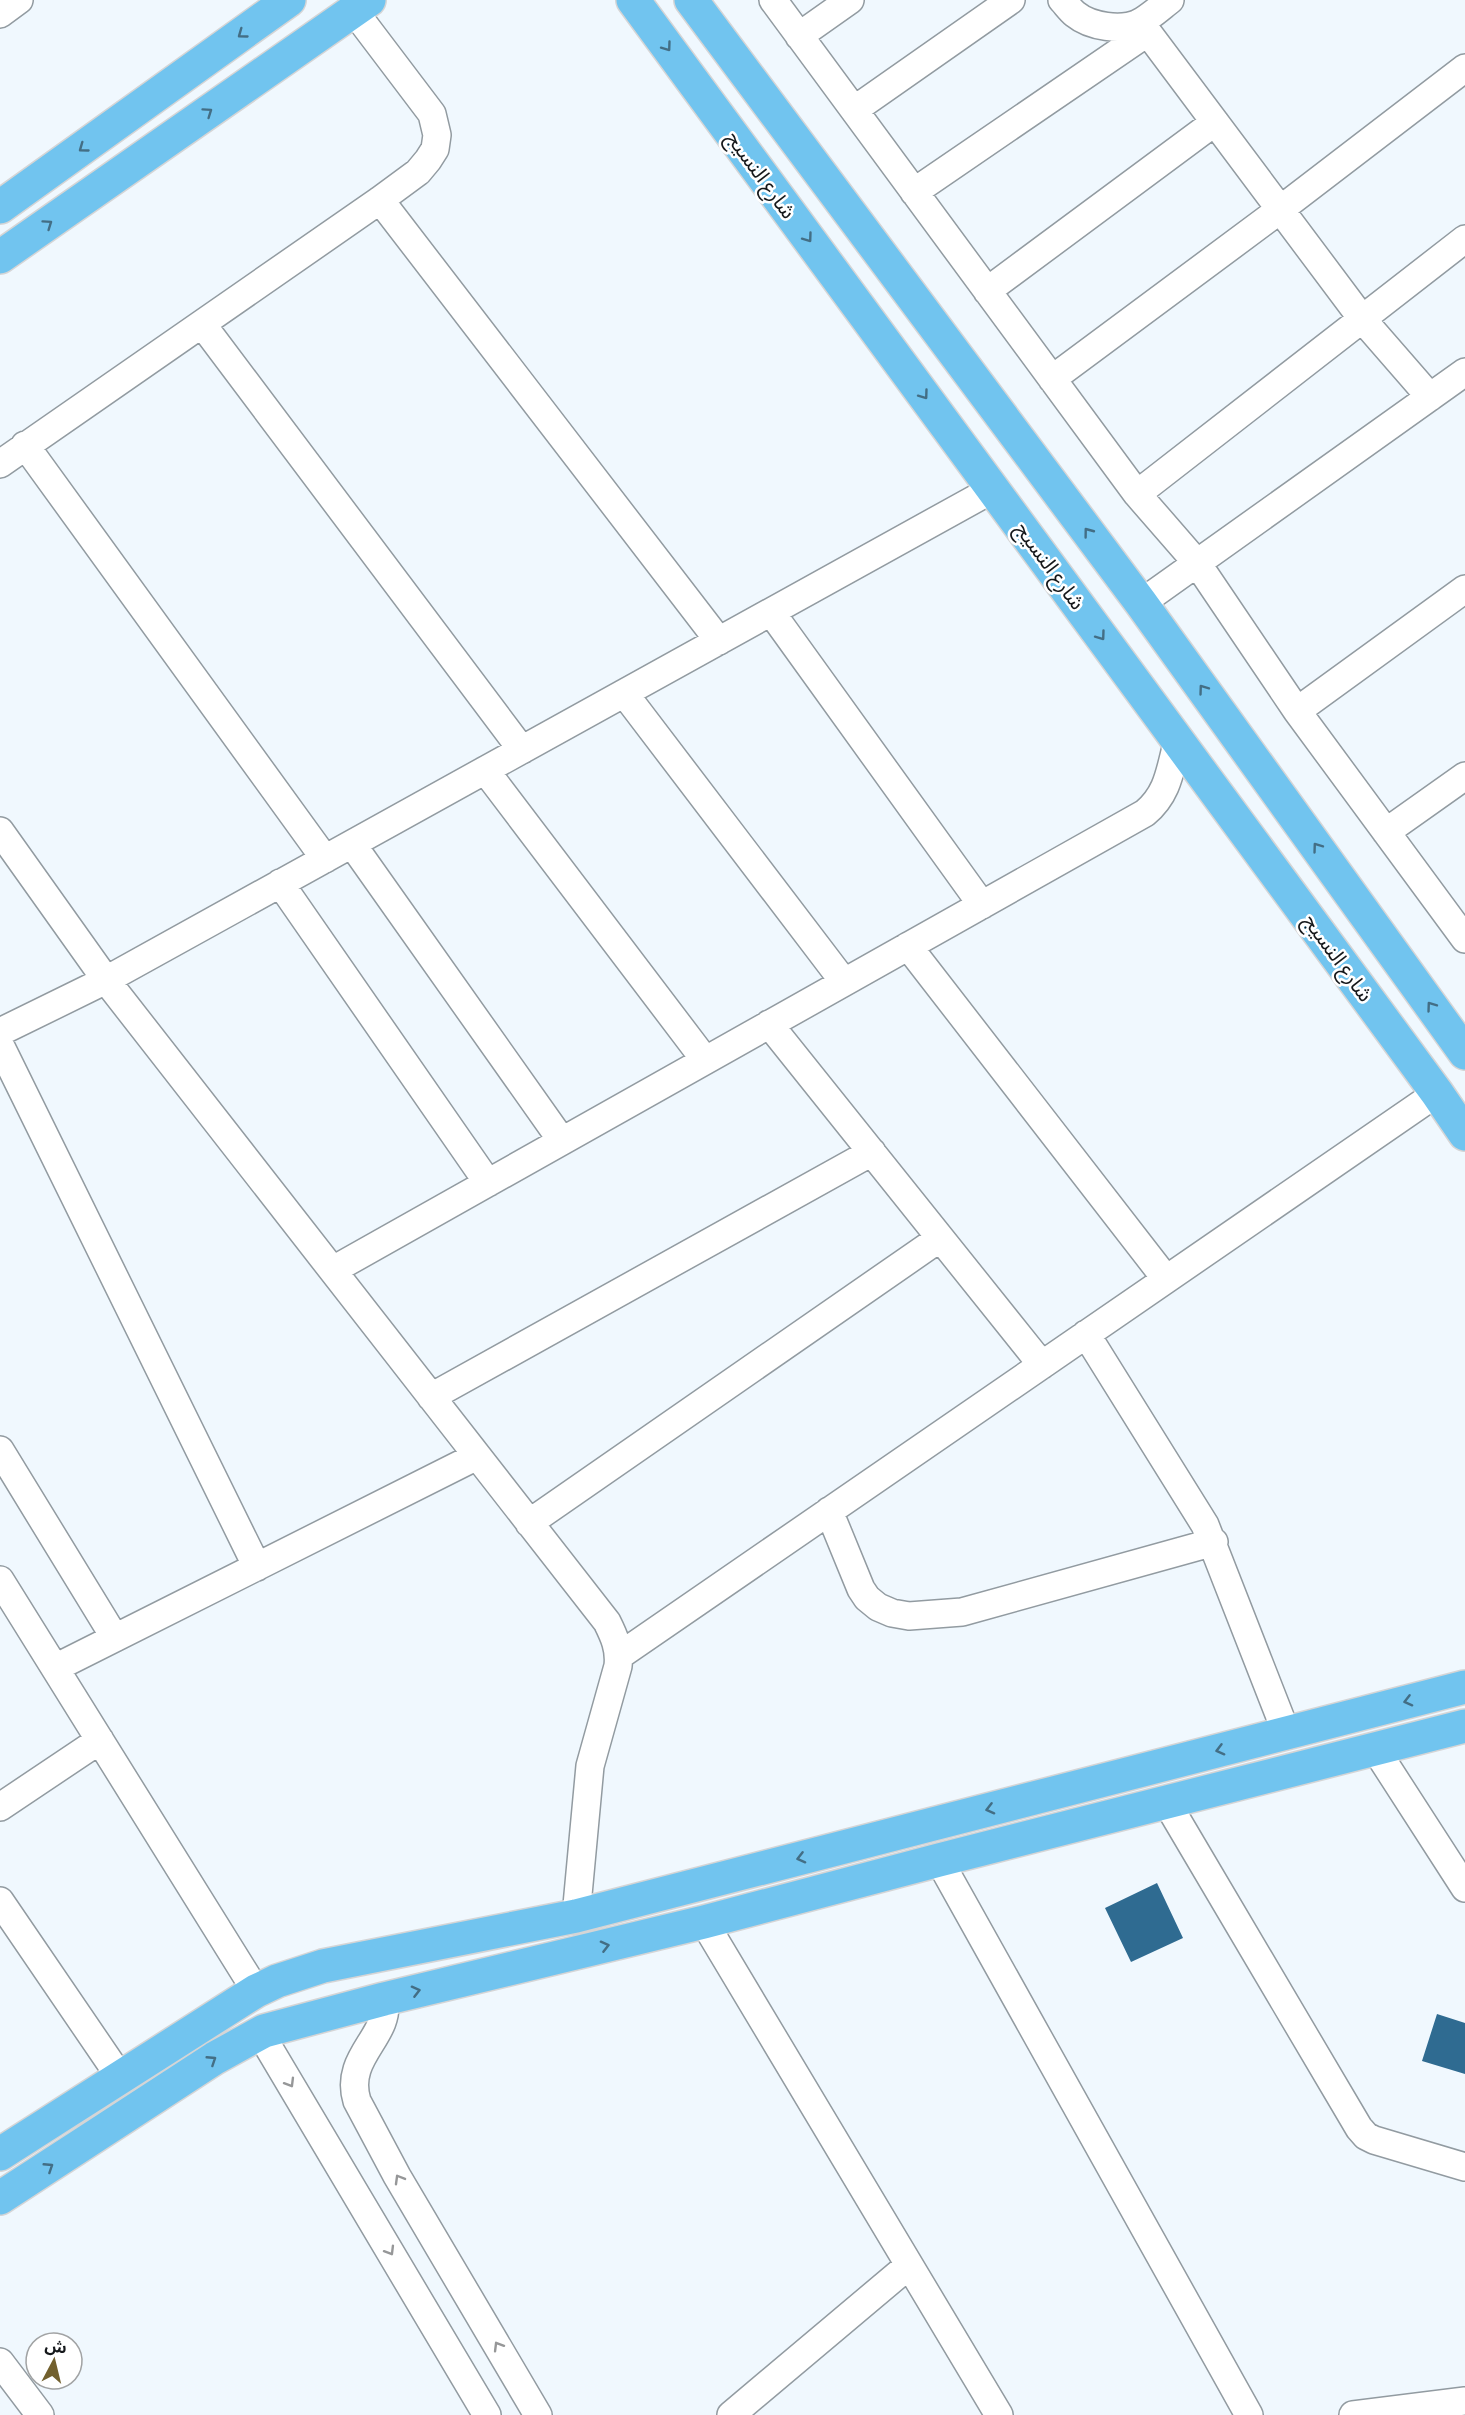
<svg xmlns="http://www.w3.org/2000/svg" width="1465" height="2415" viewBox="0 0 1465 2415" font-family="Bitter,'Noto Sans Arabic',serif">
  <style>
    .building { fill: #2f6b91 }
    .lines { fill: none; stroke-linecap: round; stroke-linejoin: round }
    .minor-casing { stroke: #929ba1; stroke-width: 30 }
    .major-casing { stroke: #d5d5d6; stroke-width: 36 }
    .minor { stroke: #fff; stroke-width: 27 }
    .major { stroke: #71c4ef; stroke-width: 33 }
    .oneway { stroke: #436e85 }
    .oneway2 { stroke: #969798 }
    .labels { text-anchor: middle; stroke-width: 5; stroke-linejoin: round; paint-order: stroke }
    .street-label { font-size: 21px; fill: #15181b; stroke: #fff }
  </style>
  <rect width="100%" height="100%" fill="#f0f8fe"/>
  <!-- building -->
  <path class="building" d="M1157,1883L1183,1938L1131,1962L1105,1908Z
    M1437,2014L1465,2023V2074L1422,2061Z"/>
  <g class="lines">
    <!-- minor casing -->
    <g class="minor-casing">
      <path id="minor" d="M773,0L1137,494L1197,563L1297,711L1465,939
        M1062,0C1066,4 1070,10 1075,14C1091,27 1121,31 1139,23C1150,17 1161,7 1170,0
        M0,14L19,0
        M1140,22L1363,320L1430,397
        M799,36L850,0
        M854,110L1011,0
        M914,192L1148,32
        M380,200L719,641
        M987,291L1215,122
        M202,324L522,750
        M1052,379L1281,209L1465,68
        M25,445L325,859
        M0,464L380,200L418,172L428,160L435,149L437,135L432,114L354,11
        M1137,494L1465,239
        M1141,603L1465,372
        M771,612L982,905
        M624,693L844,982
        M1297,711L1465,589
        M485,770L705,1060
        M0,831L106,980L607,1622C614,1636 620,1649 618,1666L590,1766L576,1916
        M1386,832L1465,776
        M352,844L562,1141
        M280,883L488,1183
        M908,946L1166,1279
        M769,1024L1042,1365
        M0,1032L106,980L993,489
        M0,1045L257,1567
        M333,1270L1145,813C1169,793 1170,769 1178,740
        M1086,1334L1205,1525L1286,1732
        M431,1397L872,1152
        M0,1450L115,1638
        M829,1511L861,1589L867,1598L878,1607L892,1613L909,1616L962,1612L1214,1542
        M529,1523L940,1238
        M0,1580L256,1991
        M619,1656L1437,1093
        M55,1668L477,1456
        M1376,1750L1465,1888
        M1167,1803L1359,2128L1366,2136L1374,2140L1465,2167
        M0,1807L100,1740
        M939,1860L1249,2415
        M0,1901L120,2077
        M704,1922L999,2415
        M384,1999C392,2036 343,2056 357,2101L397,2176L538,2415
        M260,2033L487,2415
        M0,2362L40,2415
        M731,2415L908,2266
        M1353,2415L1465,2401"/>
    </g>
    <!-- major casing -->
    <g class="major-casing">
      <path id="major" d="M633,0L1437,1093L1465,1134
        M691,0L1141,603L1465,1053
        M0,207L289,0
        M0,257L369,0
        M0,2154L256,1991L277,1981L323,1966L576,1916L1465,1687
        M0,2198L215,2058L264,2031L384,1999L704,1922L939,1860L1465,1726"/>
    </g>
    <!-- minor -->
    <use href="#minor" class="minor"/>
    <!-- major -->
    <use href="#major" class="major"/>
  </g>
  <!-- one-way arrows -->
  <defs><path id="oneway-chevron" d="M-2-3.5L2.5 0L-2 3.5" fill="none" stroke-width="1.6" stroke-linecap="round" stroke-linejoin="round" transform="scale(1.5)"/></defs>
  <g class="oneway">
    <use href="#oneway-chevron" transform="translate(242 34) rotate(144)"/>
    <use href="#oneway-chevron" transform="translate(667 47) rotate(54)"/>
    <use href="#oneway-chevron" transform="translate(208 112) rotate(-35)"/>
    <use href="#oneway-chevron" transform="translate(83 148) rotate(144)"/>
    <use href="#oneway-chevron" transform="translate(48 224) rotate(-35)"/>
    <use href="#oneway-chevron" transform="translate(808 238) rotate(54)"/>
    <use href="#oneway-chevron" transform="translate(924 395) rotate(54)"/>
    <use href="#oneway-chevron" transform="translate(1088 532) rotate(-127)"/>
    <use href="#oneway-chevron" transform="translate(1101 636) rotate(54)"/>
    <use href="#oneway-chevron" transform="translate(1203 689) rotate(-126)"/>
    <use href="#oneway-chevron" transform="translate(1317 847) rotate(-126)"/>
    <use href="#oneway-chevron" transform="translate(1431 1006) rotate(-126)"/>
    <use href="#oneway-chevron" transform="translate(1408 1701) rotate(166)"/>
    <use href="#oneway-chevron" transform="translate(1220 1750) rotate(165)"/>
    <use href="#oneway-chevron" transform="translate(990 1809) rotate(166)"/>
    <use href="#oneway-chevron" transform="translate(801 1858) rotate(166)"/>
    <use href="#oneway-chevron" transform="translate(605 1946) rotate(-14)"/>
    <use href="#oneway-chevron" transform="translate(416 1991) rotate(-14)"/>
    <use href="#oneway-chevron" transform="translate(212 2060) rotate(-33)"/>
    <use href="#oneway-chevron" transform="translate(49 2167) rotate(-33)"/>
  </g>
  <g class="oneway2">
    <use href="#oneway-chevron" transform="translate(290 2083) rotate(59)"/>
    <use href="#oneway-chevron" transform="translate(399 2179) rotate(-120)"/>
    <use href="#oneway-chevron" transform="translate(390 2251) rotate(59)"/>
    <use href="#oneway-chevron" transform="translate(498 2346) rotate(-121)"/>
  </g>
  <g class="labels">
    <!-- street labels -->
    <g class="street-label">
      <text transform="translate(761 175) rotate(54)" y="7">شارع النسيج</text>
      <text transform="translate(1050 566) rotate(54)" y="7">شارع النسيج</text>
      <text transform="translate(1338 958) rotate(54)" y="7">شارع النسيج</text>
    </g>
  </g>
  <!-- north arrow -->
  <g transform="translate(54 2361) rotate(7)"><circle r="28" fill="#ffffff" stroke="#a1a3a4" stroke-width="1.5"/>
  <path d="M0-4.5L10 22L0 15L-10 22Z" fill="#72602e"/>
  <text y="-9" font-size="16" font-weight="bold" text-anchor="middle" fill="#15181b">ش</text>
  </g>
</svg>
